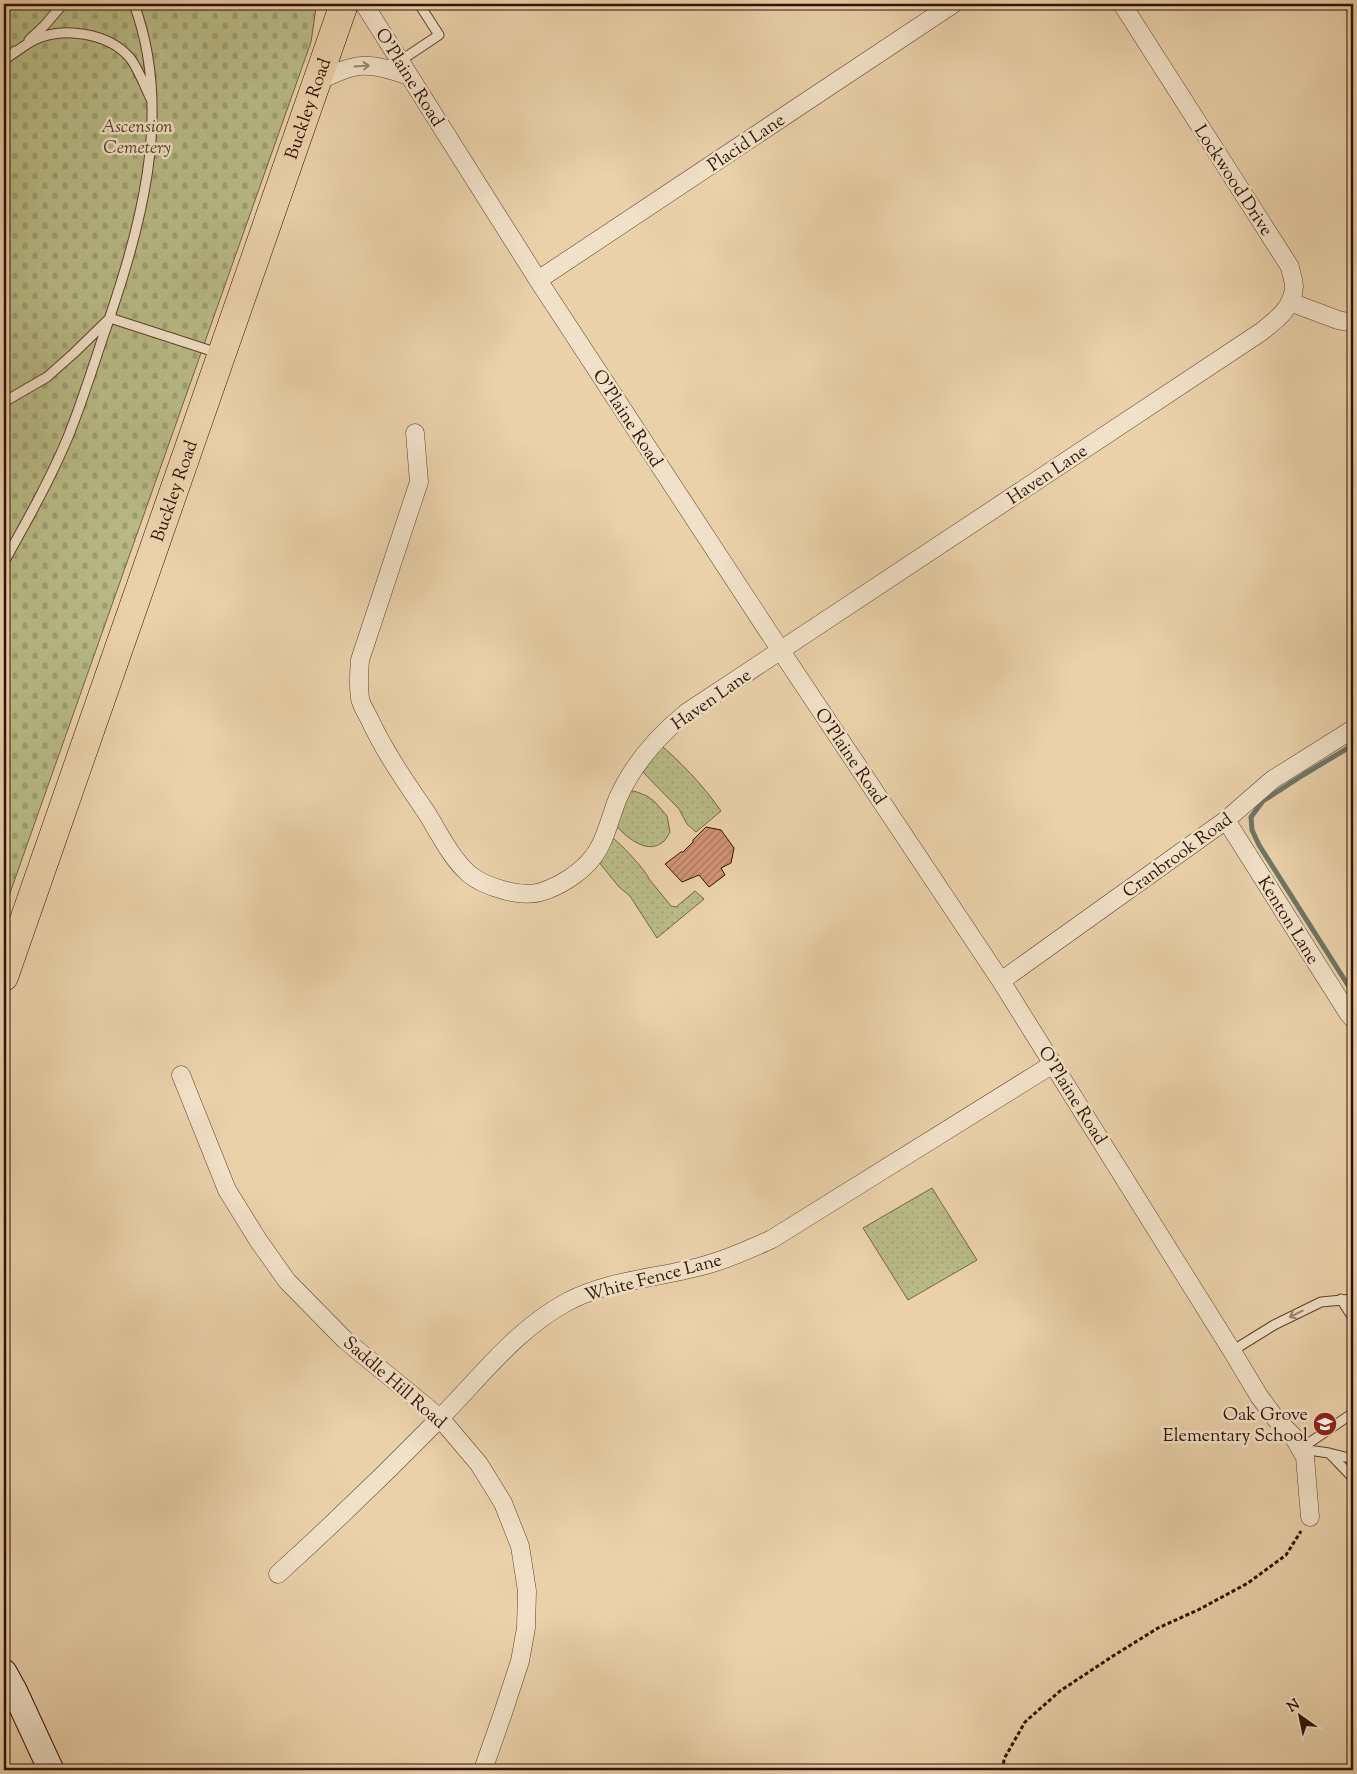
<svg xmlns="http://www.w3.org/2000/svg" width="1357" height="1774" viewBox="0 0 1357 1774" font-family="'Sorts Mill Goudy',serif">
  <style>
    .grass { fill: url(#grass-dots); stroke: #746644 }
    .cemetery { fill: url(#cemetery-stones); stroke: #746644 }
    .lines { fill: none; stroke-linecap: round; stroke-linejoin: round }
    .stream { stroke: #6e7567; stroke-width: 5 }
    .building { fill: url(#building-hatch); stroke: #2f1100 }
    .service-casing { stroke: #5e412a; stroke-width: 11 }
    .minor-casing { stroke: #5e412a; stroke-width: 19 }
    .secondary-casing { stroke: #2f1100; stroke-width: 27 }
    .primary-casing { stroke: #2f1100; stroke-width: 29 }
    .path { stroke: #2f1100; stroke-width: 3; stroke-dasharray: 4 2.5; stroke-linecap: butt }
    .service { stroke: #f1e1c8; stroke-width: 9 }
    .minor { stroke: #f1e1c8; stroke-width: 18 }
    .secondary { stroke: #f1e1c8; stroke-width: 25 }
    .primary { stroke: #ead1aa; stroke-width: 28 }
    .oneway { stroke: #9a836e }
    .labels { text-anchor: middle; stroke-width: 5; stroke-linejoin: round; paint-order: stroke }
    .street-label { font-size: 18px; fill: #2f1100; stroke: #f1e1c8 }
    .park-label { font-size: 18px; font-style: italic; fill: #584428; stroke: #f1e1c8 }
    .poi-label { font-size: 18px; fill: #2f1100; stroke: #f1e1c8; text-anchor: end }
  </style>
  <defs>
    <pattern id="grass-dots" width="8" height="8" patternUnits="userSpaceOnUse" patternTransform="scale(1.25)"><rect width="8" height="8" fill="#b9bb87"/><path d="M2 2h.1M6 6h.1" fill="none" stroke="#9fa073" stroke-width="1.8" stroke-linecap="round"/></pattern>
    <pattern id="cemetery-stones" width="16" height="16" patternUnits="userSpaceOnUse" patternTransform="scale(1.25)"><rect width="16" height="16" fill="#b9bb87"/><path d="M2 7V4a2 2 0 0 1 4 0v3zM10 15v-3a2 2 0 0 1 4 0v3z" fill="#9fa073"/></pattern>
    <pattern id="building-hatch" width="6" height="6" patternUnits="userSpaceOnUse" patternTransform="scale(1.25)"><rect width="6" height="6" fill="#d19376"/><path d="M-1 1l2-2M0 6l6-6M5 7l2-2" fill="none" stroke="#aa775e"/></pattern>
  </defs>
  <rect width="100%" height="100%" fill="#ead1aa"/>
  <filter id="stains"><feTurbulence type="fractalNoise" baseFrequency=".004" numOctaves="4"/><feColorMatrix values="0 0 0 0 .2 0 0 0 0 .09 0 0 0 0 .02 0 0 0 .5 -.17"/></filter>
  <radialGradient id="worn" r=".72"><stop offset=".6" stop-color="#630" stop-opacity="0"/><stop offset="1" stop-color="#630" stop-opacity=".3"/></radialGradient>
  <!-- grass -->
  <path class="grass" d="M656,741C681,762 702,784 721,811L696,832L687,824L679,809L637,766Z
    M623,789L637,792L647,796L655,802L667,816L670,832C668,835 666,840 663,842C645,857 620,832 610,818Z
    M604,837C607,837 610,837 612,838C618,840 648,873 649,879L671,906L676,907L695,891L704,899L657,938L630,896L619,887L594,856Z
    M932,1188L977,1260L908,1300L863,1228Z"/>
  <!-- cemetery -->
  <path class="cemetery" d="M4,4H316V8L311,42L4,910Z"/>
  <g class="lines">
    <!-- stream -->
    <path class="stream" d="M1353,745L1303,775L1263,801L1251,817L1252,830L1259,845L1353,993"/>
  </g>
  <!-- building -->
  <path class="building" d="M706,827L721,830L734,848L731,863L721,868L725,875L709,887L699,875L682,882L665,864L681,852H683L693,842V840Z"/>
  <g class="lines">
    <!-- service casing -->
    <g class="service-casing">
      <path id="service" d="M29,40L44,26L63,4
        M11,55C19,50 26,44 34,40C63,26 109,33 130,58C138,68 145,87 151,99
        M4,61L15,51
        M400,61L439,35L419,4
        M4,402L47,377L74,353L110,318L218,353
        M4,562C27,521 50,480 68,437C81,405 91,373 102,340C139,233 175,115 134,4
        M1341,1299L1353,1318
        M1232,1351L1274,1325L1321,1302L1353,1299
        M1300,1449L1353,1413
        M1301,1449L1329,1453L1353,1459
        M1329,1453L1353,1478"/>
    </g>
    <!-- minor casing -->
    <g class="minor-casing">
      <path id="minor" d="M364,4L538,280L781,651L1001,981L1232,1351L1259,1396L1276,1419L1293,1436L1305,1457L1310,1517
        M316,82C358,62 365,61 409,76
        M538,280L953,4
        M1290,302L1338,320L1353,323
        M415,433L419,482L360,660C359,672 358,685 360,698C361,705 366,712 369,718C385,753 407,784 428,815C440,835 452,859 469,874C485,887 521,898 541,892C560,886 581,873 593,857C606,840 610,817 618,798C633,764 658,736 686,713L1261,332C1276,320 1293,308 1294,287C1294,281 1291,273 1290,267L1122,4
        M1226,820L1348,1013L1353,1019
        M1001,981L1226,820L1272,780L1353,729
        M181,1075L227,1190L258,1240L287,1281L345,1340L440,1418L479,1464L503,1503L520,1546L527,1591L526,1628L520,1661L503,1713L483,1770
        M278,1574C333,1524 387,1472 439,1419C480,1378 515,1330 567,1302C609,1279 664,1278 709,1264C731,1258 752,1248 772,1239L1053,1064"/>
    </g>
    <!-- secondary casing -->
    <g class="secondary-casing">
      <path id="secondary" d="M4,1672L14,1690L51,1770"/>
    </g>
    <!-- primary casing -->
    <g class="primary-casing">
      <g id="primary">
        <path id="s1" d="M4,977L344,4"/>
      </g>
    </g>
    <!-- path -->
    <path class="path" d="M1003,1770L1004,1759L1025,1722L1060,1691L1113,1656L1158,1628L1198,1610L1248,1583L1286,1555L1301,1531"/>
    <!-- service -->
    <use href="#service" class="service"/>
    <!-- minor -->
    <use href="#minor" class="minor"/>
    <!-- secondary -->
    <use href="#secondary" class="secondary"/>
    <!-- primary -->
    <use href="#primary" class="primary"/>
  </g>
  <!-- one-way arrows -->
  <defs><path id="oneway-shaft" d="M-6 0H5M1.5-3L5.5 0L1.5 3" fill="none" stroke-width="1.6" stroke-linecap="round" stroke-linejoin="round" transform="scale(1.25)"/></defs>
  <g class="oneway">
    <use href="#oneway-shaft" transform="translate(362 66) rotate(-4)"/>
    <use href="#oneway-shaft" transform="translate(1296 1314) rotate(154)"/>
  </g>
  <!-- icons -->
  <defs>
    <g id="school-disc" transform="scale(1.25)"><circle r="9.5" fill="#8f2418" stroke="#f1e1c8"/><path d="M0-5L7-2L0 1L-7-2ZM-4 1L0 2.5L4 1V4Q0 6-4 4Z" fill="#fff"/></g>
  </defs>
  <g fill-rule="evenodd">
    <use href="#school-disc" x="1325" y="1424"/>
  </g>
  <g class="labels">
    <!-- street labels -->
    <g class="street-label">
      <text transform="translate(410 77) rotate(58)" y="6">O'Plaine Road</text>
      <text dy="6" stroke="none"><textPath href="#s1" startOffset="920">Buckley Road</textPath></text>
      <text transform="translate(746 142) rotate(-34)" y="6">Placid Lane</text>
      <text transform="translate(1234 180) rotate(57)" y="6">Lockwood Drive</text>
      <text transform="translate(628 418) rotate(57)" y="6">O'Plaine Road</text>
      <text transform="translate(1047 474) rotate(-34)" y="6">Haven Lane</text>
      <text dy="6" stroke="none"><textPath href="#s1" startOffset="515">Buckley Road</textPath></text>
      <text transform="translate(711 699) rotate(-35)" y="6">Haven Lane</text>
      <text transform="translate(851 756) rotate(56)" y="6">O'Plaine Road</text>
      <text transform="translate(1177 855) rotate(-36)" y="6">Cranbrook Road</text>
      <text transform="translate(1289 920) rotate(58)" y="6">Kenton Lane</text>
      <text transform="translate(1073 1095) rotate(58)" y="6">O'Plaine Road</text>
      <text transform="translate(653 1277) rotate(-15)" y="6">White Fence Lane</text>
      <text transform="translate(395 1382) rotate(41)" y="6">Saddle Hill Road</text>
    </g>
    <!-- park labels -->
    <g class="park-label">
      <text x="137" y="132">Ascension<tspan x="137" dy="21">Cemetery</tspan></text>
    </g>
    <!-- poi labels -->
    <g class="poi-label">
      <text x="1308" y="1420">Oak Grove<tspan x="1308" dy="21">Elementary School</tspan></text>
    </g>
  </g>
  <!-- margin -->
  <rect width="1357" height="1774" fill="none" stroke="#ead1aa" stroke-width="20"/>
  <rect x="5" y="5" width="1347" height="1764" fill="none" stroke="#2f1100" stroke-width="2.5"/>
  <rect x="10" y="10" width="1337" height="1754" fill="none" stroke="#2f1100"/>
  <!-- north arrow -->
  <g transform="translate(1300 1716) rotate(327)" stroke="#f1e1c8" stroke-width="4" paint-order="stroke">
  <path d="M0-4L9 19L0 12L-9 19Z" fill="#2f1100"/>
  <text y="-8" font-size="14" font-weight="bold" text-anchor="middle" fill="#2f1100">N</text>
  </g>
  <rect width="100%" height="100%" filter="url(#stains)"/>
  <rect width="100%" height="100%" fill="url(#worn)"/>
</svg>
